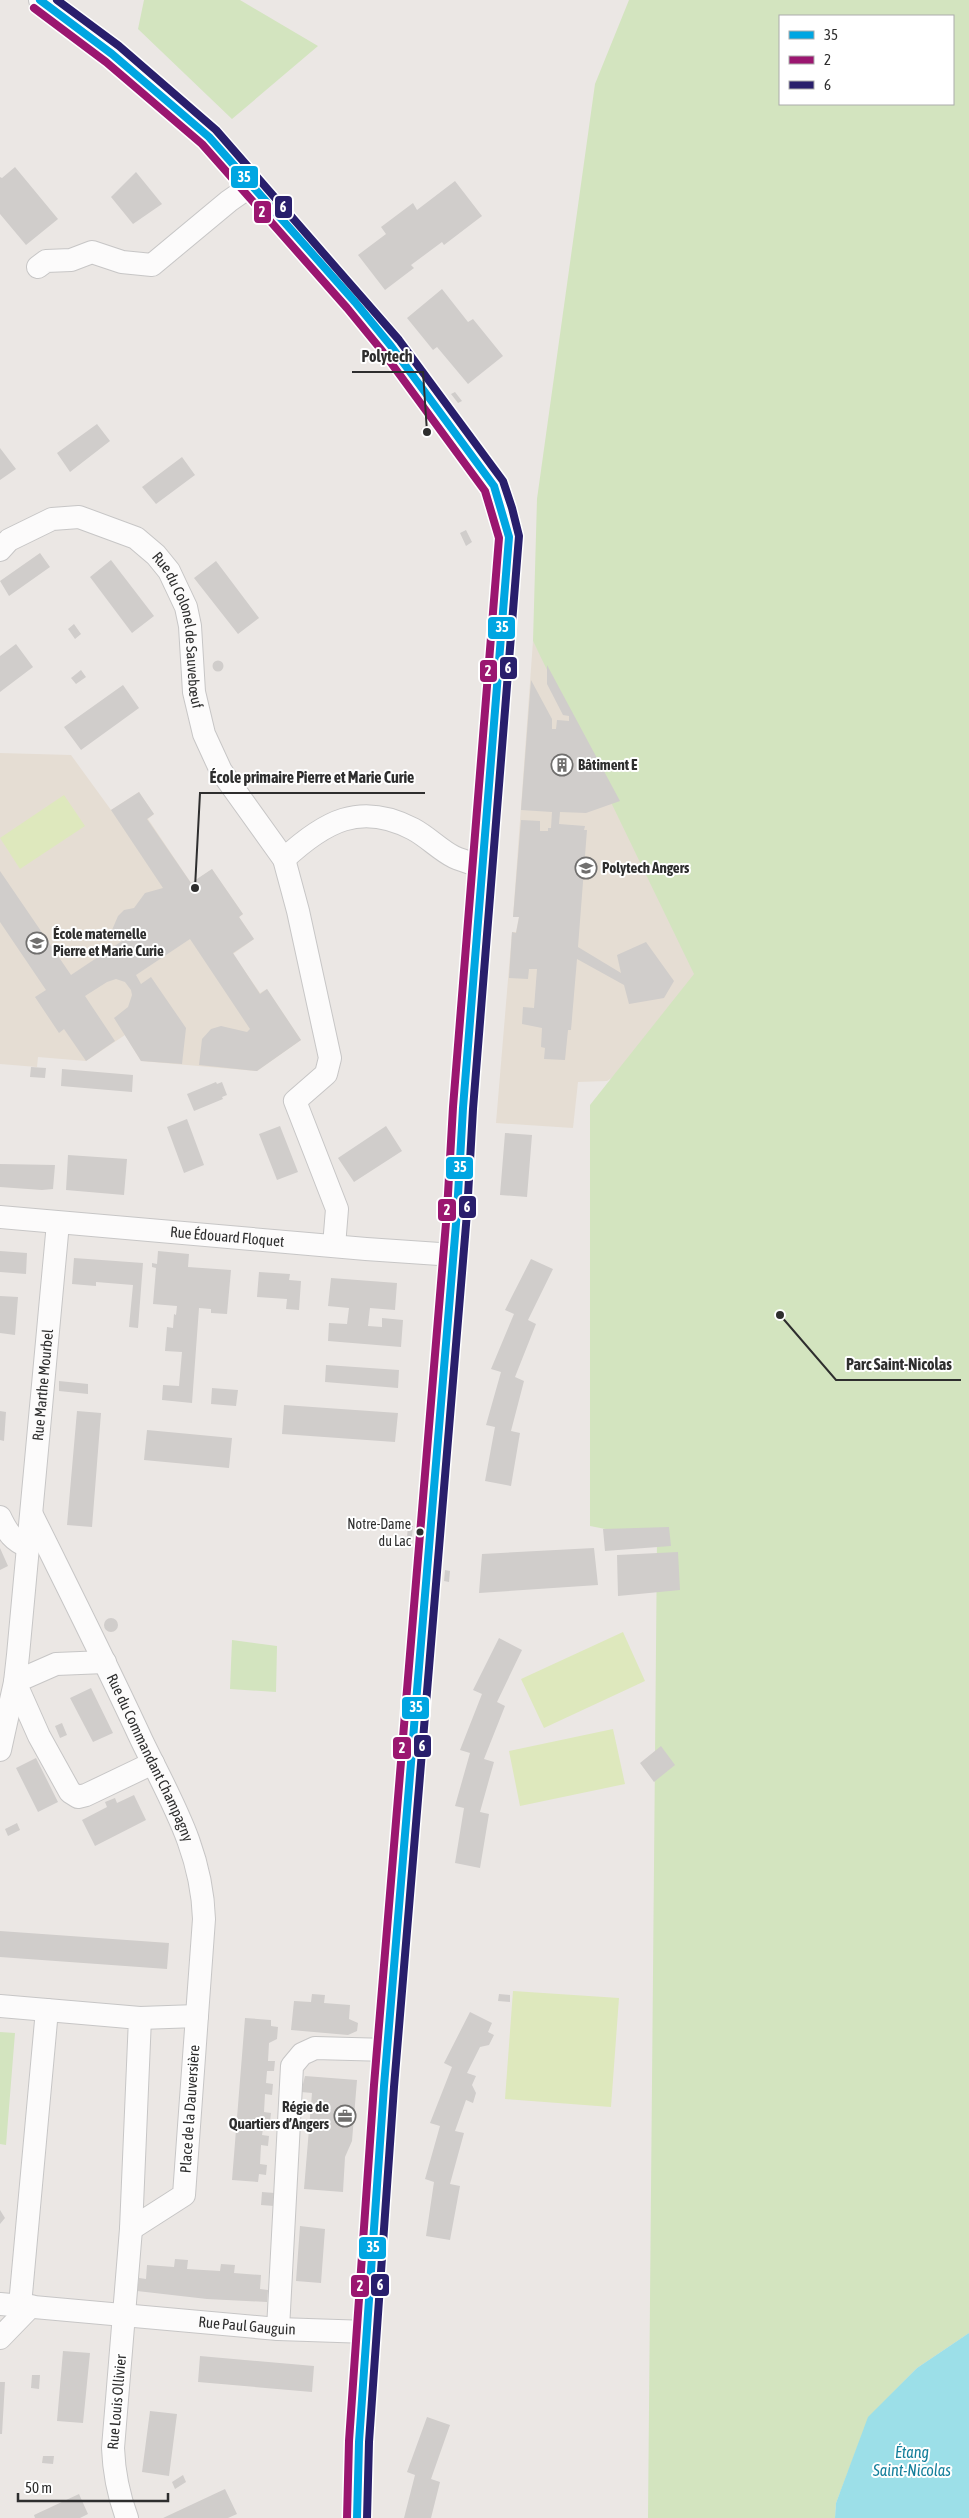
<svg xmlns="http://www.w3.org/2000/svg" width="969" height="2518" viewBox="0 0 969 2518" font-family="'Asap Condensed',sans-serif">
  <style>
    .education { fill: #e5ddd3 }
    .green { fill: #d3e4bf; fill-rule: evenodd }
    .pitch { fill: #dee8bd }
    .water { fill: #9cdfe8 }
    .building { fill: #d0cdcb }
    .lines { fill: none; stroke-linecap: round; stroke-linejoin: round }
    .minor-casing { stroke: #c7c6c6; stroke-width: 24 }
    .minor { stroke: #fcfbfb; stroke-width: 22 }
    .bus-1-casing { stroke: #fff; stroke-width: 11 }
    .bus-2-casing { stroke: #fff; stroke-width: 11 }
    .bus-3-casing { stroke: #fff; stroke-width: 11 }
    .bus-1 { stroke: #00a6e2; stroke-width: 8 }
    .bus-2 { stroke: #9b1670; stroke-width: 8 }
    .bus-3 { stroke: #291f6c; stroke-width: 8 }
    .bus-dot { fill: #2e2e2e; stroke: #fff; stroke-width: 2 }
    .labels { text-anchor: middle; stroke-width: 4; stroke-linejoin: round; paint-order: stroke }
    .bus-label { font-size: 14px; fill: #2e2e2e; stroke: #fff; text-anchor: end }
    .street-label { font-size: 15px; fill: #2e2e2e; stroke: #fff }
    .poi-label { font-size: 15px; font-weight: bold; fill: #2e2e2e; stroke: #fff; text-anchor: start }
    .water-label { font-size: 16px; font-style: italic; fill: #147f9b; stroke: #fff }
    .leader { fill: none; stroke: #2e2e2e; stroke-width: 2 }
    .callout-dot { fill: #2e2e2e; stroke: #fff; stroke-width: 2 }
    .callout-label { font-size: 16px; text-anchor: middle; font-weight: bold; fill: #2e2e2e; stroke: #fff; stroke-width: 4; stroke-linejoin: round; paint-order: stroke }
    .line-badge { stroke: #fff; stroke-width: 2 }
    .badge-label { font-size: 14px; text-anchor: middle; font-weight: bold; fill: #fff }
  </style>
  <rect width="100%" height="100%" fill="#ebe7e4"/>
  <!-- education -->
  <path class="education" d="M533,641L727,1005L607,1081L578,1082L573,1128L496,1123L512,932H516L519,917H513Z
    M0,753L71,755L111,810L139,792L154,814L148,819L191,883L212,869L243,914L239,917L254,939L233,954L260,993L267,989L301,1040L257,1071L141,1061L125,1035L86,1061L38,1057L37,1067L0,1064Z"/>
  <!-- green -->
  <path class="green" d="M144,0H240L318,46L232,119L138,29Z
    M629,0H969V2333L917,2368L869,2417L836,2503L835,2518H648L657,1539L590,1526V1105L694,974L533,641L537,499L595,84ZM780,16H953V104H780Z
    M232,1640L277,1646L276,1692L230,1689Z
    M0,2032L15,2033L6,2145L0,2144Z"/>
  <!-- pitch -->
  <path class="pitch" d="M64,795L85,826L20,869L0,838Z
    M623,1632L645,1681L544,1728L521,1679Z
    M613,1729L625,1784L520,1806L509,1751Z
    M513,1991L619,1998L611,2107L505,2099Z"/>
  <!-- water -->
  <path class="water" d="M969,2333V2518H835L836,2503L868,2417L917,2368Z"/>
  <!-- building -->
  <path class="building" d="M15,167L58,219L26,245L0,214V177L2,178Z
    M136,172L162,204L133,224L111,197Z
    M455,181L482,216L444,245L442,242L411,265L414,268L385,290L358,255L386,234L381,227L413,203L417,210Z
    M442,289L468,322L473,319L503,356L468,384L437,347L433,350L407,318Z
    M455,392L462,401L458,403L451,394Z
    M97,424L110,441L70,472L57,453Z
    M425,426L432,435L428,438L421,429Z
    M0,448L16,469L0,480Z
    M182,457L195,475L156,504L142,487Z
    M466,530L472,542L466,546L460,533Z
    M40,553L50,567L9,596L0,581Z
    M111,560L154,616L132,633L90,577Z
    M216,561L259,618L238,634L194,578Z
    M74,624L81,634L75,639L68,629Z
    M16,644L33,667L0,692V656Z
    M212.5 666a5.5 5.5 0 1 1 11 0a5.5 5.5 0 1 1-11 0Z
    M547,665L620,801L586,813L560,812L559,824L585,826L584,830H587L578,947L621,973L617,955L646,942L674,981L664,998L629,1004L624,985L577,959L571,1030H568L565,1060L544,1059L545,1048L541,1047L542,1028L522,1024L523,1007L534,1008L537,969H529L528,979L509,978L512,932L516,933L519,917H513L521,820L540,821V831H548V828H551L552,812L521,810L531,680L552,719V729H556L557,720L569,721V716L563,715L547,684Z
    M81,670L86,677L76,684L71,678Z
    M123,685L139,708L81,750L64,727Z
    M139,792L154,814L147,819L191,883L212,869L243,914L239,917L254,939L233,953L260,994L267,989L301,1040L257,1071L199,1065L202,1039L211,1029L221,1026L247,1032L250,1029L190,939L136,975L141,984L151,977L186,1028L182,1064L141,1061L114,1018L128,1007L132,995L131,990L125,982L116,979L107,982L85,996L115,1041L86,1061L64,1029L59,1033L35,997L46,990L0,922V871L71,975L122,941L117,938L112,930L118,916L124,910L134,908L145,893L163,888L111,810Z
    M31,1067L46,1068L45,1078L30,1077Z
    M62,1069L133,1075L132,1092L61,1086Z
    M216,1082L217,1084L222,1082L227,1095L222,1097L223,1099L194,1111L187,1094Z
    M187,1119L204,1165L184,1173L167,1127Z
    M280,1126L298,1172L277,1180L259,1134Z
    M386,1126L402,1151L354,1182L338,1158Z
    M505,1133L532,1135L527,1197L500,1195Z
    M68,1155L127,1159L124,1195L66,1190Z
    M0,1164L55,1165L53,1189L42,1190L0,1187Z
    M0,1251L27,1253L26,1274L0,1272Z
    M158,1251L189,1254L188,1267L231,1270L227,1314L211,1313V1309L199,1308L192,1403L162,1400L163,1385L179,1386L182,1352L165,1351L167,1327L173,1328L174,1314L176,1315L177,1306L153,1304L156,1268L152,1267V1263L157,1264Z
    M74,1258L143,1263L138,1328L129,1327L133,1285L96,1282V1286L72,1284Z
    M531,1259L553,1269L528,1320L536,1324L515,1377L524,1381L511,1431L520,1433L511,1486L485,1481L495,1427L486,1425L501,1372L491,1369L514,1314L505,1310Z
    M259,1272L290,1274L289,1280L301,1281L299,1310L286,1309L287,1299L257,1297Z
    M331,1278L397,1283L395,1310L370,1308L368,1326L382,1327V1318L403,1320L401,1347L328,1341L329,1323L347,1324L349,1308L328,1306Z
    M0,1296L18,1297L15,1335L0,1333Z
    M326,1365L399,1370L398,1388L325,1382Z
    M59,1381L88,1384V1394L59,1391Z
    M212,1388L238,1390L236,1406L211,1404Z
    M284,1405L398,1413L395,1442L282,1434Z
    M0,1411L6,1412L4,1441L0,1440Z
    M77,1411L101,1413L92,1527L67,1525Z
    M147,1430L232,1438L229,1468L144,1460Z
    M408,1526H413L412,1537H407Z
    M669,1527L671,1546L605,1551L603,1529Z
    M0,1548L8,1566L0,1570Z
    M594,1548L598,1585L479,1593L482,1554Z
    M678,1552L680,1590L618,1596L617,1555Z
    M445,1570L450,1571L449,1582L444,1581Z
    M104 1625a7 7 0 1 1 14 0a7 7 0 1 1-14 0Z
    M499,1638L522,1650L497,1702L505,1706L484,1759L494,1762L480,1812L489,1814L480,1868L455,1863L464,1808L455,1806L470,1753L460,1750L482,1694L473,1690Z
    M91,1688L113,1733L93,1742L70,1698Z
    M62,1723L67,1735L60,1738L55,1726Z
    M661,1746L675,1765L654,1782L640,1763Z
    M36,1758L58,1802L38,1812L16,1768Z
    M134,1795L146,1820L95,1846L82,1820L107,1807L105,1802L115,1798L117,1803Z
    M17,1823L20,1830L8,1836L5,1829Z
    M0,1931L169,1943L167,1969L0,1957Z
    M312,1994L325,1995L324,2003L350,2005L349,2019L358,2023L357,2031L348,2035L291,2030L294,2001L311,2002Z
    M499,1994L510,1995V2002L498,2001Z
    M470,2012L492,2023L488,2032L494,2035L489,2045L480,2047L467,2073L476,2076L472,2085L476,2093L473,2103L466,2100L455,2131L464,2133L450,2184L460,2186L450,2240L426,2236L434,2182L425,2179L440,2126L430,2123L452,2067L444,2063Z
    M245,2018L271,2020V2026L278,2027L277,2039L269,2043L268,2061H275L274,2071H267L266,2083L273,2084L272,2095L265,2094L264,2112L271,2113L270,2122H263V2129L262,2135L269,2136L268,2146L261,2145L260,2164L267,2165L266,2175L259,2174L258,2182L232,2180Z
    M305,2076L357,2080L352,2141L345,2157L343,2192L304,2189L312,2093L301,2092Z
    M262,2192L275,2193L274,2206L261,2205Z
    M0,2210L5,2218L0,2224Z
    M300,2226L325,2229L321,2283L296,2281Z
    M175,2259L188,2260L187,2269L220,2271L221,2264L235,2265L234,2273L261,2275L260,2289L268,2290L267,2302L207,2299L137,2291L139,2278L146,2279L147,2265L174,2267Z
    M63,2351L90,2353L83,2423L57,2421Z
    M200,2356L314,2366L312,2392L198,2382Z
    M32,2375H40L39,2389L31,2388Z
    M0,2382H5L2,2434H0Z
    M150,2411L177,2414L169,2476L142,2472Z
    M427,2417L450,2425L431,2479L440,2482L431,2518H404L415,2475L407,2472Z
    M43,2456H54L53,2464L42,2463Z
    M183,2475L186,2482L175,2489L172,2482Z
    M225,2489L237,2514L228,2518H163Z
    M79,2494L88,2514L80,2518H35L34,2515Z"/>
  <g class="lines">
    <!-- minor casing -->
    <g class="minor-casing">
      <g id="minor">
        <path d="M40,0L112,54L209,137L355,302L391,346L494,486L503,511L509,537L507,580L463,1108L457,1212L384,2086L359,2442L357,2518"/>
        <path d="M38,267L46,261L71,260L92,252L122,262L152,265L229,201L252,185"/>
        <path id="s1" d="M0,550L9,540L52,519L79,517L136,538L156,555L169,571L186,607L190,626L194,692L204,734L221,771L284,859L298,911L330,1058L326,1074L295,1101L337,1209L334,1246"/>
        <path d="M284,859C324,822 360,801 413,829C428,837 440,850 454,857C463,861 474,864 483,867"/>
        <path id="s2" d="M0,1217L366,1249L454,1255"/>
        <path id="s3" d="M32,1515C69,1590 107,1665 142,1741C171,1801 202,1851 204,1919L184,2195L131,2229"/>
        <path d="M0,1517C7,1532 13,1541 29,1547"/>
        <path d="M105,1662L56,1664L15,1682L39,1736L70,1792L78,1797L86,1795L153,1763"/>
        <path id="s4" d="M0,1750L15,1682L18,1655L58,1223"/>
        <path d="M0,2006L140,2018L131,2229L113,2448C114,2474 118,2494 127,2518"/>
        <path d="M140,2018L197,2016"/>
        <path id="s5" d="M0,2304L278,2329L368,2332"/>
        <path d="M20,2305L47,2010"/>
        <path d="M278,2329L292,2066L302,2054L315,2048L388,2050"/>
        <path d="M0,2338L31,2306"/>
      </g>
    </g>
    <!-- minor -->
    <use href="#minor" class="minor"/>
    <!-- bus-1 casing -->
    <g class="bus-1-casing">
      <path id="bus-1" d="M40,0L112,54L209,137L355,302L391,346L494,486L509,537L463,1108L457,1212L384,2086L359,2442L357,2518"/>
    </g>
    <!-- bus-2 casing -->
    <g class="bus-2-casing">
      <path id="bus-2" d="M34,8L106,62L202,144L347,308L383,352L485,491L499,538L453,1107L447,1211L374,2085L349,2441L347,2518"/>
    </g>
    <!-- bus-3 casing -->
    <g class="bus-3-casing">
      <path id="bus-3" d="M57,0L119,46L216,130L399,340L503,481L512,508L519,536L473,1109L467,1213L394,2087L369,2442L367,2518"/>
    </g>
    <!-- bus-1 -->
    <use href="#bus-1" class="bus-1"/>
    <!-- bus-2 -->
    <use href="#bus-2" class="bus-2"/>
    <!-- bus-3 -->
    <use href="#bus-3" class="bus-3"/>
  </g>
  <!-- icons -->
  <defs>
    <g id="building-ring" transform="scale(1.125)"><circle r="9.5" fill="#fff" stroke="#706f6e" stroke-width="1.5"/><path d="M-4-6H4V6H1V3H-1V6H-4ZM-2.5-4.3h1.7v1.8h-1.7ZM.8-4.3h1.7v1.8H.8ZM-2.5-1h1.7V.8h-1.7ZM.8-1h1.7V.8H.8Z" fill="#706f6e"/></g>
    <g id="university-ring" transform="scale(1.125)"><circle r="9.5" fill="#fff" stroke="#706f6e" stroke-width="1.5"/><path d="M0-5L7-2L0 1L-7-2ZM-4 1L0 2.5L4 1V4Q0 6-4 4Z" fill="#706f6e"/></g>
    <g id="school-ring" transform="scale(1.125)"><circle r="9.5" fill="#fff" stroke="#706f6e" stroke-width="1.5"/><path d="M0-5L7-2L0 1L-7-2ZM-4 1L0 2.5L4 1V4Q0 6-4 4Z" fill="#706f6e"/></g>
    <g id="office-ring" transform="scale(1.125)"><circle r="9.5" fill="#fff" stroke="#706f6e" stroke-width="1.5"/><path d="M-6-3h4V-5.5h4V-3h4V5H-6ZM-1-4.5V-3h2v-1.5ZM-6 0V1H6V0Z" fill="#706f6e"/></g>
  </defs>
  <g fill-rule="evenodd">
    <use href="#building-ring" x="562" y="765"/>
    <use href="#university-ring" x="586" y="868"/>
    <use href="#school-ring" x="37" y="943"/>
    <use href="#office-ring" x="345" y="2116"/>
  </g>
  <!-- markers -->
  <circle class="bus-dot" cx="420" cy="1532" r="4.5"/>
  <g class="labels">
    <!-- bus labels -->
    <g class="bus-label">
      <text x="411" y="1529">Notre-Dame<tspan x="411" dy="17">du Lac</tspan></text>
    </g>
    <!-- street labels -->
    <g class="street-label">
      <text dy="5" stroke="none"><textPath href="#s1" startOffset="256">Rue du Colonel de Sauvebœuf</textPath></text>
      <text dy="5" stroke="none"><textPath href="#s2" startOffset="228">Rue Édouard Floquet</textPath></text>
      <text dy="5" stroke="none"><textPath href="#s4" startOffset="368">Rue Marthe Mourbel</textPath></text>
      <text dy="5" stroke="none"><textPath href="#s3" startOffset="270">Rue du Commandant Champagny</textPath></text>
      <text transform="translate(190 2109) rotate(-86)" y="5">Place de la Dauversière</text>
      <text dy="5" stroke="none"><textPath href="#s5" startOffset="248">Rue Paul Gauguin</textPath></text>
      <text transform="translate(117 2402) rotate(-85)" y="5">Rue Louis Ollivier</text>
    </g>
    <!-- poi labels -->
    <g class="poi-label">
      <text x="578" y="770">Bâtiment E</text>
      <text x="602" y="873">Polytech Angers</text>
      <text x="53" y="939">École maternelle<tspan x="53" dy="17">Pierre et Marie Curie</tspan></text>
      <text x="329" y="2112" text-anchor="end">Régie de<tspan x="329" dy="17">Quartiers d’Angers</tspan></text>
    </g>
    <!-- water labels -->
    <g class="water-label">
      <text x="912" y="2458">Étang<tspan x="912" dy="18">Saint-Nicolas</tspan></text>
    </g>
  </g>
  <!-- callouts -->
  <path class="leader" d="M427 432L423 372H352M195 888L200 793H425M780 1315L836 1380H961"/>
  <g class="callout-dot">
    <circle cx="427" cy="432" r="5"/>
    <circle cx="195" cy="888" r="5"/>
    <circle cx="780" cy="1315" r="5"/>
  </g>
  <g class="callout-label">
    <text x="387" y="362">Polytech</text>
    <text x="312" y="783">École primaire Pierre et Marie Curie</text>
    <text x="899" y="1370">Parc Saint-Nicolas</text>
  </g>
  <g class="line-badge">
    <rect x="230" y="165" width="29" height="24" rx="5" fill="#00a6e2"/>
    <rect x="274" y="195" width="19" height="24" rx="5" fill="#291f6c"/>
    <rect x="253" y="200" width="19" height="24" rx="5" fill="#9b1670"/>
    <rect x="487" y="616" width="29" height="24" rx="5" fill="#00a6e2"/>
    <rect x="499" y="656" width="19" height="24" rx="5" fill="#291f6c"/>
    <rect x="479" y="659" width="19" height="24" rx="5" fill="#9b1670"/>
    <rect x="445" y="1156" width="29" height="24" rx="5" fill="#00a6e2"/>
    <rect x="458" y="1195" width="19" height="24" rx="5" fill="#291f6c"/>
    <rect x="437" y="1198" width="20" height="24" rx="5" fill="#9b1670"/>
    <rect x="401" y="1696" width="29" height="24" rx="5" fill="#00a6e2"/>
    <rect x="413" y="1734" width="19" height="24" rx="5" fill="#291f6c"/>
    <rect x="392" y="1736" width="20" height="24" rx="5" fill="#9b1670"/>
    <rect x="358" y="2236" width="29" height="24" rx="5" fill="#00a6e2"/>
    <rect x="370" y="2273" width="20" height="24" rx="5" fill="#291f6c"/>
    <rect x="350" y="2274" width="20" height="24" rx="5" fill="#9b1670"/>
  </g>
  <g class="badge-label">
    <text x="244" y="182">35</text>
    <text x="283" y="212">6</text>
    <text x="262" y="217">2</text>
    <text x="502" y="632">35</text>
    <text x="508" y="673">6</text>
    <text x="488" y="676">2</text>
    <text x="460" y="1172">35</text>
    <text x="467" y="1212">6</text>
    <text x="447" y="1215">2</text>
    <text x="416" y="1712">35</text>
    <text x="422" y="1751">6</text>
    <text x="402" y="1753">2</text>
    <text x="373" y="2252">35</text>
    <text x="380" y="2290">6</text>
    <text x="360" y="2291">2</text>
  </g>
  <!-- legend -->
  <rect x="779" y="15" width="175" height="90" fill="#ffffff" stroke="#ababab"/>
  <rect x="789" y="31" width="25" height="8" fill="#00a6e2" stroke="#ababab"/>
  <text x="824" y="40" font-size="15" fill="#2e2e2e">35</text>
  <rect x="789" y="56" width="25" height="8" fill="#9b1670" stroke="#ababab"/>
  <text x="824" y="65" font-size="15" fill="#2e2e2e">2</text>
  <rect x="789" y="81" width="25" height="8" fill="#291f6c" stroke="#ababab"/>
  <text x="824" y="90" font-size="15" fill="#2e2e2e">6</text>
  <!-- scale -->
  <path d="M18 2493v8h150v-8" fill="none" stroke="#2e2e2e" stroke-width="2.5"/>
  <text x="25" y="2493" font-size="15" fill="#2e2e2e" stroke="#ffffff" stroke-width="4" paint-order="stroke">50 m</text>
</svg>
